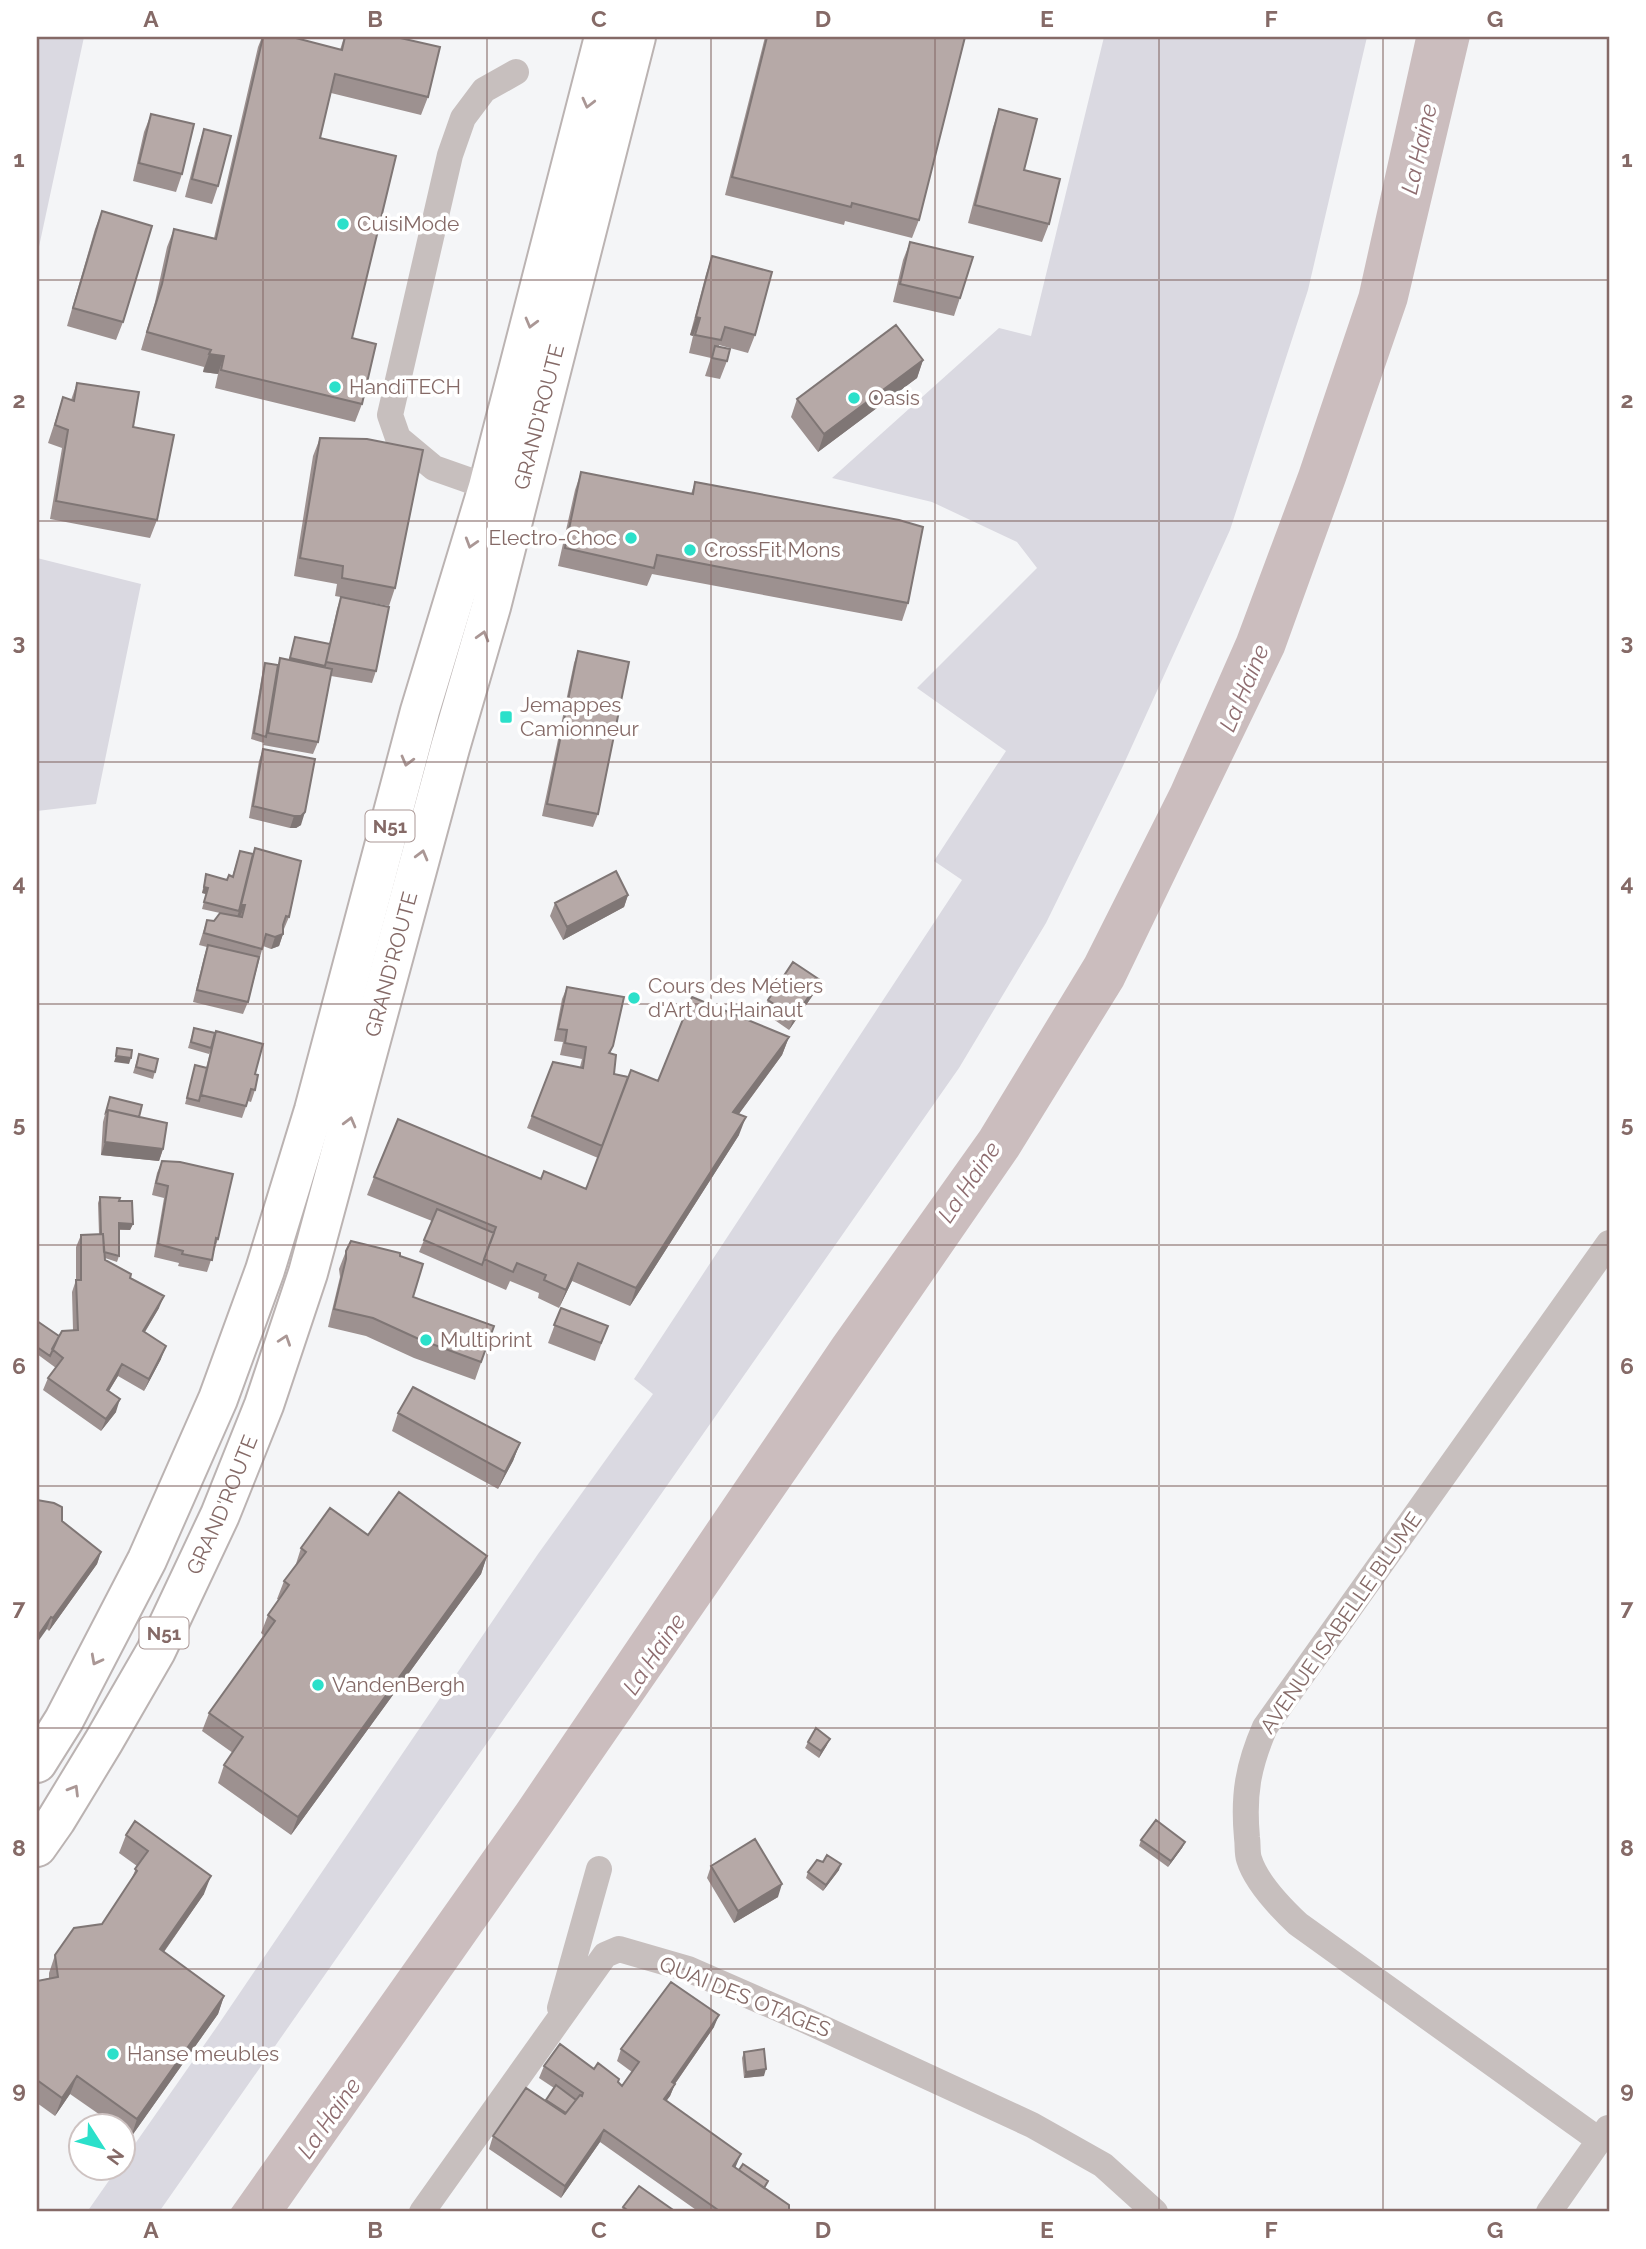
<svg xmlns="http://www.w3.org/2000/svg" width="1646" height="2249" viewBox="0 0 1646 2249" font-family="Raleway,sans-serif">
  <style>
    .green { fill: #dad9e1 }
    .water { fill: #cbbdbe }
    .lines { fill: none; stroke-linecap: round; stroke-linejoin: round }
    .primary-casing { stroke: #bbb3b2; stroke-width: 42 }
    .street { stroke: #c7bfbe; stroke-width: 26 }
    .primary { stroke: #fff; stroke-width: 38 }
    .wall { fill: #9d9190 }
    .shaded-wall { fill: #7f7675 }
    .building { fill: #b6a9a7; stroke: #7f7675; stroke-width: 2 }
    .oneway { stroke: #aa9795 }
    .grid { fill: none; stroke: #856a67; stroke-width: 2; stroke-opacity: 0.55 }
    .poi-dot { fill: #2be0ca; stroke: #fff; stroke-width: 2.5 }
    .labels { text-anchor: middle; stroke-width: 7; stroke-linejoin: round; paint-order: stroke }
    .shield { fill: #fff; stroke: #aa9795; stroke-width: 2 }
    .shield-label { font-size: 19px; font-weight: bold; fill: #856a67 }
    .poi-label { font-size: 21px; fill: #856a67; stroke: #fff; text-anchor: start }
    .street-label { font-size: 21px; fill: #856a67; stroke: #fff }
    .water-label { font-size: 23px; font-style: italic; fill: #8f6d70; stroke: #fff }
    .neatline { fill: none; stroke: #856a67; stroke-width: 2.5 }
    .grid-label { font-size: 23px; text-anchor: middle; font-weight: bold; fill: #856a67 }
  </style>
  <rect width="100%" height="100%" fill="#f4f5f7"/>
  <!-- green -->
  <path class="green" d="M37,37H84L37,256Z
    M1104,37H1367L1308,290L1230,530L1122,768L1046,923L959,1068L159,2212H87L117,2169L122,2168L123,2161L216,2028L538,1554L653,1394L634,1379L962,880L934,861L1006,751L917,688L1037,568L1017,542L932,502L832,478L999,328L1031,336Z
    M37,558L141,584L96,804L37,811Z"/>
  <!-- water -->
  <path class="water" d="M1416,37H1470L1407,303L1345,483L1284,652L1123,986L1018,1156L551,1833L285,2212H229L517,1804L833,1338L980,1131L1085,958L1171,787L1237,637L1299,471L1359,293Z"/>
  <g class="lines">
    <!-- primary casing -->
    <g class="primary-casing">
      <g id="primary">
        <path d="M37,1763L64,1720L147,1560L218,1399L265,1270L314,1110L420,711L488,487L604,37"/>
        <path id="s1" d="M37,1847L56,1820L104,1741L156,1651L220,1515L264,1405L308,1273L450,748L491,607L636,37"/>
      </g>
    </g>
    <!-- street -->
    <path class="street" d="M488,487L434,468L398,438L390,415L450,155L463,118L484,90L516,72
      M560,2008L599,1869
      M1599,2140L1298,1924C1281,1908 1256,1882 1249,1859C1247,1853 1248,1844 1247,1838C1243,1795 1248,1766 1265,1727L1609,1243
      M422,2212L605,1955L619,1949L688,1969L807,2021L1032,2125L1103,2165L1155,2212
      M1549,2212L1608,2128"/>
    <!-- primary -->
    <use href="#primary" class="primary"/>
  </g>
  <!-- wall -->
  <path class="wall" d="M262,37H292L340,50L344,37H396L428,97L421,115L331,93L320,138L362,404L355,422L215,388L218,374L203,372L204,367L141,350L155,302L167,247L174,229L214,238L258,47Z
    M765,37H965L919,220L912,238L845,221L844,225L725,195Z
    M999,109L1024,170L1049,224L1042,242L968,223L993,127Z
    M151,114L182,174L176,192L133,181L144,132Z
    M204,129L218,186L212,204L185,197L198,147Z
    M102,211L123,322L116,340L67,326L95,229Z
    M910,242L960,298L954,316L893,302L903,260Z
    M712,256L755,335L748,353L719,345V347L727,361L720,379L705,376L711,358L689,353L693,336L690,335L706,274Z
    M923,360L917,378L818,452L791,417L797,399Z
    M77,383L133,427L157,520L150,538L50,519L62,448L48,443L63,397L71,400Z
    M320,438L395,588L389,606L335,596L337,584L294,576L313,456Z
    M581,472L691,494L695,482L908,603L902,621L652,574L647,586L558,566L575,490Z
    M341,597L376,671L372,683L331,676L318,742L313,754L263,745L264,742V743L251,739L263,669L265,663L278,665L280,658L289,660L295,637L329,644L337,609Z
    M578,651L598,814L593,827L542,816L574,663Z
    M263,749L301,825L296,828H290L249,818L259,761Z
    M255,848L289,917L284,929H283V934L279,946L271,949L263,946L248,1002L243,1014L193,1002L204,957L207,947L199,945L203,932L207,920L214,921L220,913L202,909L206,894L202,893L206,874L227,880L232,877L240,851L253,854Z
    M628,895L624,907L563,940L550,916L555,903Z
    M820,980L815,992L789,1030L763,1012L768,1000Z
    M567,987L613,1046L610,1054L614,1074L658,1081L789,1037L782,1055L739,1114V1135L630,1306L572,1281L559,1308L538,1298L539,1293L510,1281L506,1290L419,1252L432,1221L367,1195L374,1177L541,1179L586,1189L598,1158L527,1128L553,1062L580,1067L582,1059L560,1055L563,1042L554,1041L562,999Z
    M194,1028L255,1074V1090L251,1102L248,1101L242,1118L185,1104L195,1065L206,1068L210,1052L209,1054L188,1048Z
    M139,1054L155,1072L153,1079L133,1073Z
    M108,1103L139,1117L163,1149L159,1161L101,1155L103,1122Z
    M162,1161L218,1239L207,1272L178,1266L179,1263L154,1257L164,1198L152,1195L157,1173Z
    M100,1197L119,1201L133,1224L130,1230H119V1256L117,1262L105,1258V1260L130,1278L159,1308L145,1332L161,1359L144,1391L118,1376L109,1391L116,1412L101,1431L43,1390L48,1378L56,1368L37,1354V1321L59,1336L73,1330L72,1292L76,1280V1247L81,1235L99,1234L98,1203Z
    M346,1251L400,1256L413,1297L494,1326L475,1380L414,1358L366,1336L328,1327L340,1277L339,1269Z
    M561,1308L608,1326L595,1361L548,1343Z
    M398,1413L520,1443L513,1461L498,1489L392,1431Z
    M62,1521L101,1552L97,1564L49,1631L47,1629Z
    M368,1535L487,1556L481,1574L291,1835L218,1783L224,1765L233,1753L202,1731L209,1713L265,1636L261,1633L268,1615L279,1600L277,1599L284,1581L295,1567L301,1548Z
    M808,1742L827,1745L819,1758L805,1748Z
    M126,1835L204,1894L164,1952L224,1996L218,2014L131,2137L122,2131V2126H116L70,2094L55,2116L37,2103V1981L49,1978V1973L55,1955L102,1924L131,1880L137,1866L119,1853Z
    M1141,1840L1185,1842L1182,1848L1168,1867L1139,1846Z
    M711,1866L778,1897L734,1923L707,1878Z
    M839,1870L823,1891L806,1878L808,1872Z
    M714,2027L675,2084L670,2096L666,2101L736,2166L735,2168L765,2188L794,2212H699L600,2142L561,2198L489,2149L493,2136L546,2101L554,2088L539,2078L544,2066L594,2069L618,2082L622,2086L632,2072L617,2061L621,2049Z
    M744,2052L764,2076L744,2078L742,2058Z
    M623,2207L676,2212H621Z"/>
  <!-- shaded-wall -->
  <path class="shaded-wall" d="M696,317L700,318L693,336L690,335Z
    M209,354L224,356L218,374L203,372Z
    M923,360L917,378L818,452L824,434Z
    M305,812L301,825L296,828H290L294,816Z
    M204,887L208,888L206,894L202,893Z
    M628,895L624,907L563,940L567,927Z
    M241,905H245L240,917H237Z
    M283,934L279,946L271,949L275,937Z
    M820,980L815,992L789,1030L794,1018Z
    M789,1037L782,1055L727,1130L733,1112Z
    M116,1056L131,1058L129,1064L114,1062Z
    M746,1117L739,1135L630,1306L636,1288Z
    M105,1142L163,1149L159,1161L101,1155Z
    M119,1223L133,1224L130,1230L117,1229Z
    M578,1263L572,1281L559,1308L566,1290Z
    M164,1296L159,1308L138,1343L143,1331Z
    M166,1346L161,1359L144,1391L149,1379Z
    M122,1364L118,1376L102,1402L107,1390Z
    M120,1399L116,1412L101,1431L106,1419Z
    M520,1443L513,1461L498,1489L505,1472Z
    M101,1552L97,1564L49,1631L53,1618Z
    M487,1556L481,1574L291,1835L298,1817Z
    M51,1617L47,1629L37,1643V1637Z
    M830,1739L827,1745L819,1758L821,1751Z
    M1185,1842L1182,1848L1168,1867L1171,1861Z
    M841,1864L839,1870L823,1891L826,1885Z
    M211,1876L204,1894L153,1967L160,1949Z
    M782,1884L778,1897L734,1923L738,1911Z
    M224,1996L218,2014L131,2137L137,2119Z
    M719,2015L714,2027L672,2088L675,2084L670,2096L659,2111L672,2082Z
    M766,2069L764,2076L744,2078L746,2072Z
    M77,2076L70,2094L55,2116L62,2098Z
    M604,2130L600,2142L561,2198L565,2186Z
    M741,2154L736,2166L728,2178L733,2166Z"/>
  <!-- building -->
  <path class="building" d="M263,37H292L342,50L345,37H396L440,47L428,97L335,74L320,138L396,156L352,338L376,344L362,404L221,370L224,356L209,354L211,350L147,332L162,284L174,229L216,239Z
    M767,37H965L919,220L852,203L851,207L732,177Z
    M999,109L1037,119L1024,170L1060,179L1049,224L975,205Z
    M151,114L194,124L182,174L139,163Z
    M204,129L231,136L218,186L192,179Z
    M102,211L152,226L123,322L73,308Z
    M910,242L973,257L960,298L900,284Z
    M712,256L772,272L755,335L725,327L721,340L695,335L700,318L696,317Z
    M896,325L923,360L824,434L797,399Z
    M715,346L730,349L727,361L712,358Z
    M77,383L139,392L133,427L174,435L157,520L56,501L68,430L55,425L63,397L74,401Z
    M320,438L367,439L423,450L395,588L342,578L343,566L300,558Z
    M581,472L693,494L695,482L899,520L923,527L908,603L657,555L654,568L565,548Z
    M341,597L389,607L376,671L326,662Z
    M295,637L330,644L325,666L290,658Z
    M578,651L629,662L598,814L547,804Z
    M280,658L332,669L318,742L268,733Z
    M265,663L278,665L266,737L254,733Z
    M263,749L315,759L305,812L301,816H294L253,806Z
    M255,848L301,861L289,917L286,916L283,925V934L275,937L266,934L262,949L204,933L207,920L214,921L220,913L242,917L245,905H241Z
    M240,851L253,854L239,911L204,902L208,888L204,887L206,874L227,880L229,875L233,877Z
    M616,871L628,895L567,927L555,903Z
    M208,945L259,957L248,1002L197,990Z
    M793,962L820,980L794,1018L768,1000Z
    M567,987L624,997L613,1046L609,1053L616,1055L614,1074L628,1077L602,1146L532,1116L553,1062L583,1068L586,1047L565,1043L567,1030L558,1029Z
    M692,997L789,1037L733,1112L746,1117L636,1288L578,1263L566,1290L544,1280L546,1275L517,1263L513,1272L484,1259L496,1227L374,1177L398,1119L541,1179L544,1171L586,1189L631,1070L658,1081Z
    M194,1028L215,1033L211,1048L191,1042Z
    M216,1031L263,1044L255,1074L258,1075L255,1090L251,1089L246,1106L201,1095Z
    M117,1048L132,1050L131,1058L116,1056Z
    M139,1054L158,1059L155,1072L136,1067Z
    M195,1065L207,1068L199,1101L187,1098Z
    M110,1097L142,1105L139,1117L108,1110L106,1112Z
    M108,1110L167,1123L163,1149L105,1142Z
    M162,1161L180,1162L233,1174L218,1239L216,1238L212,1260L182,1254L183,1251L158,1244L168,1186L156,1183Z
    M100,1197L120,1198L119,1201H132L133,1224L119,1223V1256L104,1252L103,1234H101Z
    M437,1209L494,1233L482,1265L424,1240Z
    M103,1234L105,1260L131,1274L130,1278L164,1296L143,1331L166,1346L149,1379L122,1364L107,1390L120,1399L106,1419L48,1378L63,1358L52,1349L62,1331L78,1330L76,1280H81V1235Z
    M351,1241L400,1253V1256L423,1264L413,1297L494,1326L481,1362L421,1340L373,1318L334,1309L346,1259V1251Z
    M561,1308L608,1326L601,1343L554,1325Z
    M37,1321L59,1336L50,1356L37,1347Z
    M413,1387L520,1443L505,1472L398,1413Z
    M399,1492L487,1556L298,1817L224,1765L243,1737L209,1713L275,1621L268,1615L289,1585L284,1581L306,1552L301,1548L330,1508L368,1535Z
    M37,1500L54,1503L62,1507V1521L101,1552L53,1618L51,1617L37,1637Z
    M816,1728L830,1739L821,1751L808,1742Z
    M1156,1820L1185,1842L1171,1861L1141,1840Z
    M135,1821L211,1876L160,1949L224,1996L137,2119L77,2076L62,2098L37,2080V1981L58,1977L55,1955L74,1928L102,1924L137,1871L135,1869L148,1851L126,1835Z
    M755,1839L782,1884L738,1911L711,1866Z
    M827,1855L841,1864L826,1885L808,1872L817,1860L823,1862Z
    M671,1982L719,2015L672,2082L675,2084L664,2099L741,2154L733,2166L789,2205V2209L794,2212H721L604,2130L565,2186L493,2136L526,2088L565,2114L580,2095L582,2096L583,2093L544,2066L560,2044L594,2069L598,2063L619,2079L618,2082L622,2086L639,2062L621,2049Z
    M764,2049L766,2069L746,2072L744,2052Z
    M556,2085L576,2100L566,2113L546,2100Z
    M743,2164L768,2181L764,2188L739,2170Z
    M639,2186L676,2212H630L623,2207Z"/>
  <!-- one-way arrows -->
  <defs><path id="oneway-chevron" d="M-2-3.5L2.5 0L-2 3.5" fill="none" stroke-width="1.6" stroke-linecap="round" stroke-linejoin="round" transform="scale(1.75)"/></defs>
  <g class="oneway">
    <use href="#oneway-chevron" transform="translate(588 103) rotate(104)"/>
    <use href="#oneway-chevron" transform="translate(531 323) rotate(105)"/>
    <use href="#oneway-chevron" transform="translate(471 543) rotate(107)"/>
    <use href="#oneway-chevron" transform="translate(483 636) rotate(-74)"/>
    <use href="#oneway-chevron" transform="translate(407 761) rotate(105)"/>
    <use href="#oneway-chevron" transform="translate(422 855) rotate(-75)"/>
    <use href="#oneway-chevron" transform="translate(350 1122) rotate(-75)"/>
    <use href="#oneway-chevron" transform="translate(285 1340) rotate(-71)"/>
    <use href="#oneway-chevron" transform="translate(96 1660) rotate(118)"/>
    <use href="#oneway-chevron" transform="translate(74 1790) rotate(-59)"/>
  </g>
  <!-- grid -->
  <path class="grid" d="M263,37V2212M487,37V2212M711,37V2212M935,37V2212M1159,37V2212M1383,37V2212M37,280H1609M37,521H1609M37,762H1609M37,1004H1609M37,1245H1609M37,1486H1609M37,1728H1609M37,1969H1609"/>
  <!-- markers -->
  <g class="poi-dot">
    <circle cx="343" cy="224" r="7"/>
    <circle cx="335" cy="387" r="7"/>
    <circle cx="854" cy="398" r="7"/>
    <circle cx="631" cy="538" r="7"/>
    <circle cx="690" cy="550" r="7"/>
    <rect x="499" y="710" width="14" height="14" rx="3.5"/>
    <circle cx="634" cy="998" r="7"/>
    <circle cx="426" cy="1340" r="7"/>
    <circle cx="318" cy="1685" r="7"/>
    <circle cx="113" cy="2054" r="7"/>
  </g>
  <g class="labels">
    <!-- shield labels -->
    <g class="shield">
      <rect x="365.5" y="810.5" width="49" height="31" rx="5"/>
      <rect x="139.5" y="1617.5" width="49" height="31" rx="5"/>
    </g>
    <g class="shield-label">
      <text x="390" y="833">N51</text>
      <text x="164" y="1640">N51</text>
    </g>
    <!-- poi labels -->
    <g class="poi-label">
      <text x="357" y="231">CuisiMode</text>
      <text x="349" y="394">HandiTECH</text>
      <text x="868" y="405">Oasis</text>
      <text x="617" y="545" text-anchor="end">Electro-Choc</text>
      <text x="704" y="557">CrossFit Mons</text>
      <text x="520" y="712">Jemappes<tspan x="520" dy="24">Camionneur</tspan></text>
      <text x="648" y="993">Cours des Métiers<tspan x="648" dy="24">d'Art du Hainaut</tspan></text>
      <text x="440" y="1347">Multiprint</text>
      <text x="332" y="1692">VandenBergh</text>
      <text x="127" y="2061">Hanse meubles</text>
    </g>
    <!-- street labels -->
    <g class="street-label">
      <text dy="7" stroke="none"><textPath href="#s1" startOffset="1524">GRAND'ROUTE</textPath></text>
      <text dy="7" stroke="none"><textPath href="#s1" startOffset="957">GRAND'ROUTE</textPath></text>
      <text dy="7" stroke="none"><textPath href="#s1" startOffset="390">GRAND'ROUTE</textPath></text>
      <text transform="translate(1341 1623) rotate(-55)" y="7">AVENUE ISABELLE BLUME</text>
      <text transform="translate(745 1997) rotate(22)" y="7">QUAI DES OTAGES</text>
    </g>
    <!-- water labels -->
    <g class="water-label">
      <text transform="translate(1419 149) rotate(-77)" y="8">La Haine</text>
      <text transform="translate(1244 688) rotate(-67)" y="8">La Haine</text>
      <text transform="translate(969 1182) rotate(-56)" y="8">La Haine</text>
      <text transform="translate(654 1654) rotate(-56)" y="8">La Haine</text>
      <text transform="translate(329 2118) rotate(-55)" y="8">La Haine</text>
    </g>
  </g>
  <!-- border -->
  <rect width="1646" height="2249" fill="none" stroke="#ffffff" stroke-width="77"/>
  <!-- north arrow -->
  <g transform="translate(102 2147) rotate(126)"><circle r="33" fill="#ffffff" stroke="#cec3c2" stroke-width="2"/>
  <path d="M0-5L12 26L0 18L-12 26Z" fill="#2be0ca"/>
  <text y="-10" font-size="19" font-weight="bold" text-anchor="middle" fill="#856a67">N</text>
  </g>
  <rect x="38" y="38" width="1570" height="2172" class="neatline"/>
  <g class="grid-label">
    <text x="151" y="27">A</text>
    <text x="375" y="27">B</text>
    <text x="599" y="27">C</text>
    <text x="823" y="27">D</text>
    <text x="1047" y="27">E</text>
    <text x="1271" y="27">F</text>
    <text x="1495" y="27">G</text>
    <text x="19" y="167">1</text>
    <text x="1627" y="167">1</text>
    <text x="19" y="408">2</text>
    <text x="1627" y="408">2</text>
    <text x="19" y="650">3</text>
    <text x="1627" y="650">3</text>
    <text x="19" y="891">4</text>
    <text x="1627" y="891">4</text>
    <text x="19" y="1132">5</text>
    <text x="1627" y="1132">5</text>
    <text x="19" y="1374">6</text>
    <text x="1627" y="1374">6</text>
    <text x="19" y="1615">7</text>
    <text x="1627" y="1615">7</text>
    <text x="19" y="1856">8</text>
    <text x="1627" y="1856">8</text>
    <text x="19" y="2098">9</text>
    <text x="1627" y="2098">9</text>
    <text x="151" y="2238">A</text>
    <text x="375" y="2238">B</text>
    <text x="599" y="2238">C</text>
    <text x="823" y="2238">D</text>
    <text x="1047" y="2238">E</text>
    <text x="1271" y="2238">F</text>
    <text x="1495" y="2238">G</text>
  </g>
</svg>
